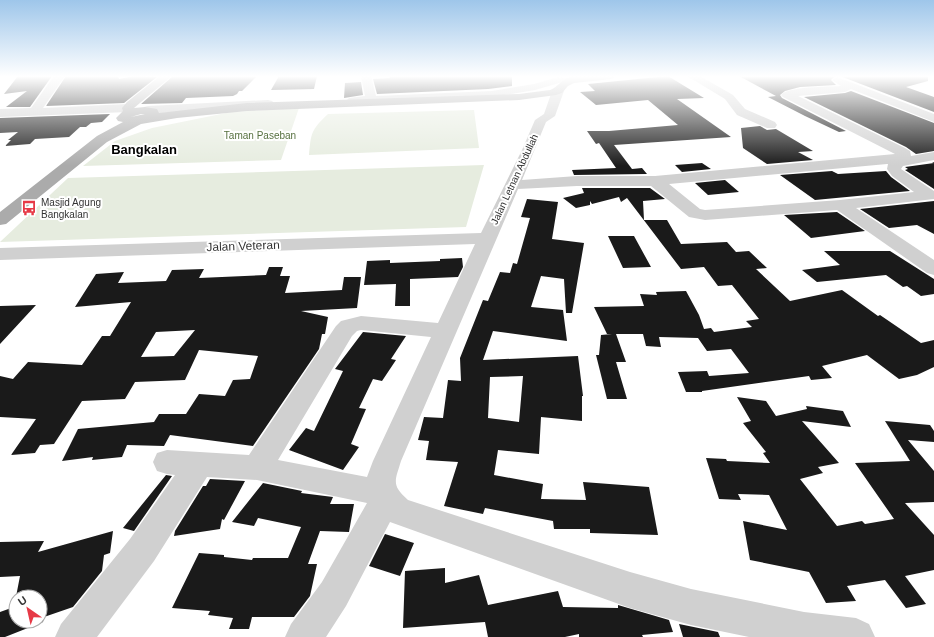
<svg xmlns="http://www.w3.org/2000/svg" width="934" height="637" viewBox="0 0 934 637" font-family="Helvetica,sans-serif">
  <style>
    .green { fill: #e6ecdf }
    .building { fill: #1a1a1a; fill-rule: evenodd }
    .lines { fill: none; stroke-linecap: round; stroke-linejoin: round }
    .minor { fill: #d0d0d0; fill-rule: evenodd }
    .major { fill: #ababab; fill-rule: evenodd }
    .labels { text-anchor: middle; stroke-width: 4; stroke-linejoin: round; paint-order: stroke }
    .far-park-label { font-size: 10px; fill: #56703f; stroke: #fff }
    .far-street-label { font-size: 10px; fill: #333; stroke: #fff }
    .far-poi-label { font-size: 10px; fill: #333; stroke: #fff; text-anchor: start }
    .street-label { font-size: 12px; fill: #333; stroke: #fff }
    .far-district-label { font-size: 13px; font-weight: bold; fill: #000; stroke: #fff }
  </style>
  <rect width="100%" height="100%" fill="#fff"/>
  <!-- green -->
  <path class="green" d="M299,108L281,160L83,166L115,141L152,128L231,112Z
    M474,110L479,148L309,155C311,133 311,130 328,114Z
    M484,165L466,227L0,242L68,178Z"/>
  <!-- building -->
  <path class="building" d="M18,76H52L30,107H6L27,91L4,94Z
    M66,76H118L119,79L134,76L157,77L124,103L46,106Z
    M173,76H257L242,91H239L237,94L233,96L186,98L182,103L141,104Z
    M279,76H317L314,89L271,90Z
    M389,76H512V86L488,89L377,94L373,79L390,78Z
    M668,76L704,98L677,99L731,137L614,145L632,169L642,168L647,174L574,175L572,170L616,168L599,143L596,144L587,131H609L678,125L648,100L596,105L580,92L595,91L588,84Z
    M739,76H835L831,80L836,85L800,87L785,91L780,95L782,98L846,131L839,132L805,116L768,97L776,96Z
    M840,76H928V81L906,87L934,97V112Z
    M361,82L363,95L344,98L345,83Z
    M851,91L934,123V151L916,154L906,147L804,97L845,93Z
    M110,114L102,122L91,123L86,127H80L69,137L35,139L30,144L5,146L11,140H8L18,132L0,133V118Z
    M760,126L767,130L776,129L813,151L798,152L813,160L767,164L743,148L741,128Z
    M932,162H934V189L905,170L908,169L905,167L934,163Z
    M702,163L711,169L682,172L675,165Z
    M832,171L838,174L886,171L891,177L910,191L815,200L780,175Z
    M725,180L739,192L708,195L695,183Z
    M582,188H650L665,199L643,201L644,220H667L681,244L727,242L736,252L749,251L767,268L756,269L790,301L842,290L878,316L880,315L921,343L934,340V367L917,375L899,379L867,355L822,366L832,378L811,380L809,376L702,391V392H686L678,372L707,371L709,376L749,373L731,349L707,351L698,338L659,337L661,347L646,346L643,334H607L594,307L644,306L640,294L657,295L656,292L686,291L699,315L704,329L711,328L714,332L752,327L746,321L759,319L732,285L718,286L704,267L681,269L627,198L621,202L619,197L592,204L590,201V205L576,208L563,198L584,193Z
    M527,199L558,202L552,239L584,243L572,313H566L564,279L541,276L531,307L563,310L567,341L493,331L483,360L578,356L583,396H582V421L541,417L539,454L498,450L494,475L543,484L541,499L586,500L583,482L649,487L658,535L590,533V529H554L553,521L485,508L483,514L444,506L458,462L426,460L429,441L418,440L424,417L443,418L448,380L461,381L460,358L483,300L488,301L500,272L510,273L513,263L517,264L530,218L521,217ZM523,376L519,422L488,418L490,377Z
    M934,201V234L917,225L889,228L860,209Z
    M837,212L865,231L811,238L784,215Z
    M608,236H634L651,267L623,268Z
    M824,251H890L934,279V294L921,296L907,286L903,287L886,275L817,282L802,270L840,265Z
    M462,258L463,267L458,277L410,279V306H395L396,284L364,285L367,261L390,260V263L440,261V259Z
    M269,267H283L280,276H290L285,293L342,290L344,277H361L357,308L301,311L328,317L325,334H322L319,349L253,446L170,435L164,446L127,445L122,457L92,460L93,457L62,461L78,429L154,422L159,414H186L199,394L225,396L233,380L250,379L258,356L199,350L185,380L135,382L125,399L82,401L54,444L40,445L35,453L11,455L36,419L0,417V376L13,379L28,362L82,365L102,336H110L131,302L75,307L96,274L124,272L118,283L166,281L172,270L204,269L199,278L266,275ZM195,330L174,356L141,357L156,332Z
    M36,305L0,344V306Z
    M363,332L406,336L391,359L396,360L382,381L373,379L359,408L366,409L351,444L359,447L343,470L289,450L306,428L314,431L343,371L335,369Z
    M612,334H616L626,362H616L627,399H607L596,355H599L601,335Z
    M737,397L766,401L776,416L807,409L806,406L843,411L851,427L802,421L839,463L818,467L823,473L800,479L837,526L862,521L865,524L894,519L855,463L910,461L885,421L930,425L934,431V442L908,440L934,471V502L905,503L934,535V570L905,576L926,604L906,608L885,580L847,586L856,601L826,603L809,572L750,560L743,521L787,530L769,495L738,494L741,500L719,499L706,458L726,459L727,461L770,463L763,453L766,452L743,423L751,421Z
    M166,475L172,476L134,531L123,528Z
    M210,479L245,481L224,520L222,519L220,529L174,536L175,531L203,486H206Z
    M263,483L302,491L301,493L333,497L330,504H354L349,532L320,531L308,564H317L310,596L294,617H252L249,629H229L233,618L208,615L210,611L172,608L199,553L224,555V557L252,560L253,558H288L301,527L258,518L254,526L232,522Z
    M113,531L110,553L104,555L102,571L73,607L44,617L43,622L5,637H0V612L14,607L20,576L0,577V542L44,541L38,552ZM16,597H40V621H16Z
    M385,534L414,543L400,576L369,566Z
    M445,568V583L479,575L488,605L558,591L563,607L618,608V605L669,620L673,632L642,635L643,637H579V634L565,637H488L485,622L403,628L405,571Z
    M679,624L718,632L720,637H683Z"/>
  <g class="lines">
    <!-- minor -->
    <path class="minor" d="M54,76H65L43,108L128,104L132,105L134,108L132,111L128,112L0,117V109L31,108Z
      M361,76H371L376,96L492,91L534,84L558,77L571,79L572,81L567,84L559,83L535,90L492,97L349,102L347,100L349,98L365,96Z
      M687,76H700L733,95L745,109L775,122L777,125L775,128H767L737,115L725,99Z
      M837,77L934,114V122L851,89L845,92L798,96L905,148L910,151L911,156L934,152V160L903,166L901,169L934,191V199L856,208L934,260V275L927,273L837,210L705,220L689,217L651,186H577L518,189L401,461C395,481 391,485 408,500L630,572L691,589L804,612L856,618L869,624L875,637H749L691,625L630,608L390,522L346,606L326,637H285L291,624L322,582L367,503L257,480L207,477L154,561L97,637H55L61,624L130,539L175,475L167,474L157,471L153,462L157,453L167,450L249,455L336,326L341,321L361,316L438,323L475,244L0,260V248L481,233L522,150L535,120L544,114L552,91L558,88L564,91L555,116L546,122L522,180L577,176H655L895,154L783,97L781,95C788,86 829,87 841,86L832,80ZM887,164H888L887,169L892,176L914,192L840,200L705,210L700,209L669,184ZM361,330L431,337L373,461L367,477L278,460L352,336L357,331Z
      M268,100L272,101L274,103L272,105L148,114L144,113L142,110L144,107L148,106Z"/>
    <!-- major -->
    <path class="major" d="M160,76H172L134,108L145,107L157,109L159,113L247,103L519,94L550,90C557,88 561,80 568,78C580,73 603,76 616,76L611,79L574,83L568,86L562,93L556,95L519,100L247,111L177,118L141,124L107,142L6,224L0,225V212L97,136L123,122L118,121L116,118L123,111L122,108L127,102ZM141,114H145L131,117Z"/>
  </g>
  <!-- sky -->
  <linearGradient id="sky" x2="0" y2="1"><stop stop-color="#9ec6ea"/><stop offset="0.46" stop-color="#fff"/><stop offset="1" stop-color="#fff" stop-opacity="0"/></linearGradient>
  <rect width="934" height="166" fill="url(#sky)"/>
  <!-- icons -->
  <defs>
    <g id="bus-bare" transform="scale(1.2)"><path d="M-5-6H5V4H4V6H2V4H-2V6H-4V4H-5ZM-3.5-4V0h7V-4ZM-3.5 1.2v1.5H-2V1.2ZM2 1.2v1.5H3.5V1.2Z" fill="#e63946" stroke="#fff" stroke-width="2.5" paint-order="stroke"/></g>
  </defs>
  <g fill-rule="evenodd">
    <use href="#bus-bare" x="29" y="208"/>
  </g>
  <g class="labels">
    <!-- far-park labels -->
    <g class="far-park-label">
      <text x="260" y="139">Taman Paseban</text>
    </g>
    <!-- far-street labels -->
    <g class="far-street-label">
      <text transform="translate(514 179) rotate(-65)" y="4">Jalan Letnan Abdullah</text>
    </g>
    <!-- far-poi labels -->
    <g class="far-poi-label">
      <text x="41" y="206">Masjid Agung<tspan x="41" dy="12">Bangkalan</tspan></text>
    </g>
    <!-- street labels -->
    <g class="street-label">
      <text transform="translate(243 246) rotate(-2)" y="4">Jalan Veteran</text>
    </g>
    <!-- far-district labels -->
    <g class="far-district-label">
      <text x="144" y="154">Bangkalan</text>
    </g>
  </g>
  <!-- north arrow -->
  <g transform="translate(28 609) rotate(326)"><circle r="19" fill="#ffffff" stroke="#adadad"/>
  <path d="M0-3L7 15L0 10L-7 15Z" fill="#e63946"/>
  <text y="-6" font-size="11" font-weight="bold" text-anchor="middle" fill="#333333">U</text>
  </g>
</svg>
